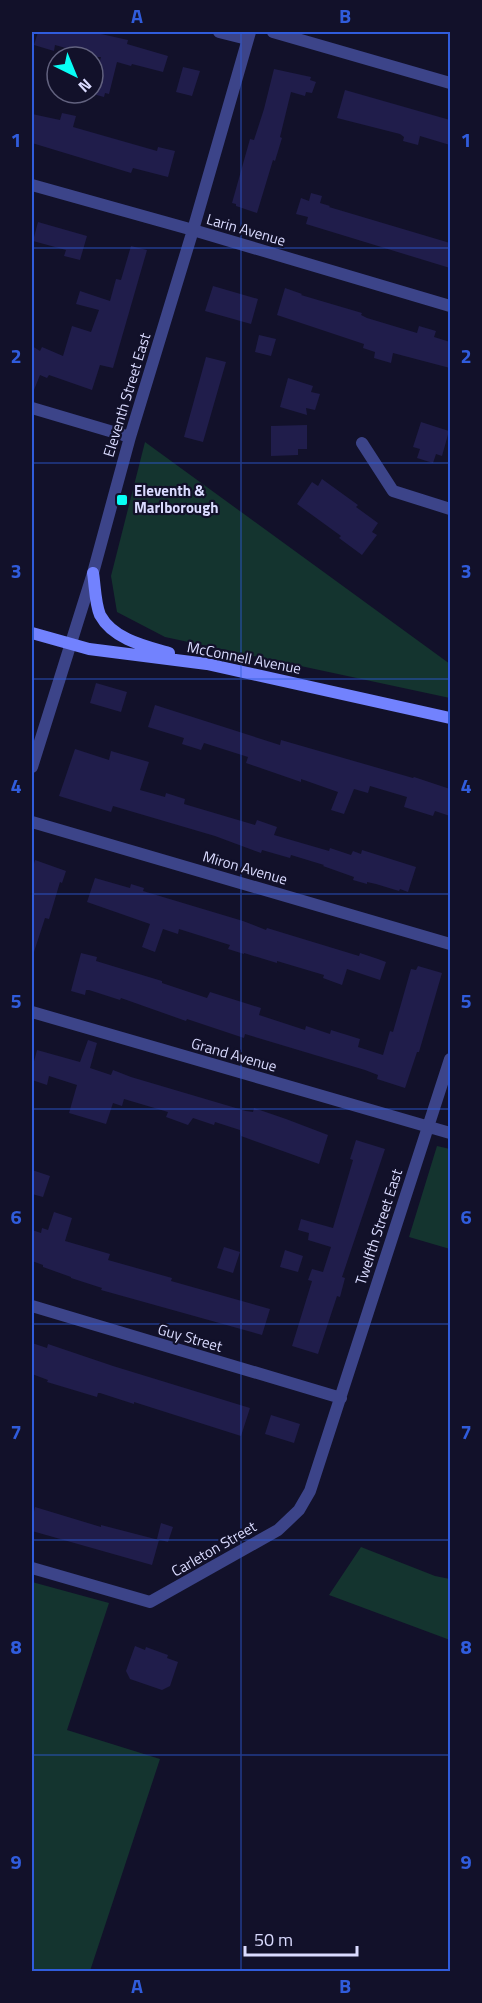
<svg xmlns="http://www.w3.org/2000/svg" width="482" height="2003" viewBox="0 0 482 2003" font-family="'Titillium Web',sans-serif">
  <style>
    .green { fill: #14342f }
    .building { fill: #201d4b }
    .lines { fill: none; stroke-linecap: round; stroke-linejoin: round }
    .street { stroke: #3c4489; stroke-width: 12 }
    .secondary { stroke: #7282fe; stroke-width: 12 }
    .grid { fill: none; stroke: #305cdc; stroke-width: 1.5; stroke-opacity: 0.55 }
    .poi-dot { fill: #08fef5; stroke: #12112a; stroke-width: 2 }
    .labels { text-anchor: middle; stroke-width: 4.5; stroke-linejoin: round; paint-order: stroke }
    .street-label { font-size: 15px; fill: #dadbff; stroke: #12112a }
    .poi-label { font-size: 15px; font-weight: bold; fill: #dadbff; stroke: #12112a; text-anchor: start }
    .neatline { fill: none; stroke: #305cdc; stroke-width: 2 }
    .grid-label { font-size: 20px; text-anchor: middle; font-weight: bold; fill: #305cdc }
  </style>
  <rect width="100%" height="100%" fill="#12112a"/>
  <!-- green -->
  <path class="green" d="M145,442L450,664V698L165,637L117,612L111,576Z
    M437,1146L450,1149V1249L409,1237Z
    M361,1547L435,1576L450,1579V1640L329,1595Z
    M32,1582L109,1603L67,1730L160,1759L90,1971H32Z"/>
  <!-- building -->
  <path class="building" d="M38,32H92L128,40L127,44L168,56L163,72L132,64L131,66L117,62L109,94L105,93L104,97L93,94V86L101,57H78L80,52L55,45L54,51L34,45Z
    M183,67L200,71L192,96L176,92Z
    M274,69L311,77L310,80L316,82L312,93L306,92L305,96L291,92L280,137L282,138L275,161L273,160L257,213L236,206V204L232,203L250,139L254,140L264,109Z
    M345,90L450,120V145L420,136L418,145L403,141L404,137L400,134L337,118Z
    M62,113L76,116L73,127L157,151L158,147L175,151L168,177L133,168L131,173L32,143V114L60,120Z
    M311,193L322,196L320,203L330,206L329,207L450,243V268L306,224L308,217L296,214L301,198L309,201Z
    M38,222L87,236L80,260L64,256L66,250L33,241Z
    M131,246L147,250L113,368L100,365L92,390L49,375L47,378L40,375L32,395V346L40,351L42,347L63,356L72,326L91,332L99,310L76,304L80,291L110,301L116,279L121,280Z
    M213,286L258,299L251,324L205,311Z
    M285,288L302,294L301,295L362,313L361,315L367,318L417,333L419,326L436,331L434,337L450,342V368L393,353L391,363L374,358L375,352L363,348L364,344L277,315Z
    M259,335L276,339L271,356L255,352Z
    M206,357L226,362L203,442L184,437Z
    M288,378L313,386L311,392L320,394L315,410L306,408L307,415L280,407Z
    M421,422L449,431L442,456L436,454L433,463L417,458L420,449L413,447Z
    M307,425V449H298V455L271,456V426Z
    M322,479L358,505L356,507L378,523L372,532L377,535L362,555L339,538L341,536L297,504L312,482L318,486Z
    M96,683L127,692L121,712L90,703Z
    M155,705L280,745L281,740L413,778L414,777L450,789V816L435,811L433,816L404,807L407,797L370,786L368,793L354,789L344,814L331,810L338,792L301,779V782L246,763L248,757L204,743L201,750L182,744L184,738L148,727Z
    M75,749L109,760L111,751L149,762L140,790L165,797L166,793L185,799L184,804L255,825L257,820L277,827L274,835L329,851L330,848L351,855L353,851L361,854L362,850L416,867L408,892L400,889L399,891L376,884L367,882V884L353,880L354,877L323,866L324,865L291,855L290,858L262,850L261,853L215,836L113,806L111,812L59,796Z
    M35,860L66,871L62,883L60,882L49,919L45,918L34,952H32V871Z
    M95,878L130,888L131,884L144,888L143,891L243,921L266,930L267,928L359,956L360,953L378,959L386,962L380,980L347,969L342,985L323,978L324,975L277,961V963L244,953V954L228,949L230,945L179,929L178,934L163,929L155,952L142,947L150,924L87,902Z
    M81,953L97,957L96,961L162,981V983L207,998L210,992L261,1008L259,1015L305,1030L306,1026L330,1034L331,1030L360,1039L358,1047L383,1055L390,1031L393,1032L411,969L416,970L418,966L442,973L419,1052H417L405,1088L377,1079L378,1075L365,1070L245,1034L244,1038L187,1019L186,1021L121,998L120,1000L89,990H86L85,995L71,991Z
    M88,1040L97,1043L90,1068L111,1075L113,1070L131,1077L246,1111L253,1112L254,1108L286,1119L328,1135L319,1164L241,1136L240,1130L215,1122L214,1125L193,1118L188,1125L166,1117L168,1112L124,1099L122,1106L113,1103L106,1124L69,1113L77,1085L49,1076L47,1085L32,1080V1069L37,1050L80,1062Z
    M356,1140L385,1149L342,1277L345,1278L340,1297L337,1296L318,1354L292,1346L312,1281L308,1280L312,1269L323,1272L331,1247L308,1240L309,1233L298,1230L301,1219L333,1228L353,1160L350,1159Z
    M32,1170L50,1176L43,1197L32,1194Z
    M54,1212L72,1218L65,1241L110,1254L108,1260L172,1278L171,1281L270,1309L262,1335L101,1290L102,1288L71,1278V1277L43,1267V1265L32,1261V1230L41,1233L42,1228L48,1230Z
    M224,1247L240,1252L233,1273L217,1268Z
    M285,1250L303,1256L298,1272L280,1267Z
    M32,1343L47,1348L48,1344L113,1366L250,1408L241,1436L134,1402V1404L100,1393H98L97,1397L47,1382L48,1380L32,1374Z
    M271,1415L300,1424L294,1443L265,1434Z
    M35,1507L101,1527V1525L159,1540L152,1565L32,1531V1520Z
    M161,1523L173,1527L168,1542L157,1539Z
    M135,1646L145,1650L146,1647L168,1655L167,1658L178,1662L170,1686L162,1690L130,1679L126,1671Z"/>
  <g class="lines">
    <!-- street -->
    <path class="street" d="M219,32L247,39
      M273,32L450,83
      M32,185L193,230L450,306
      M32,408L130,437
      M362,443L393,491L450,509
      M32,767L93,573L130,437L193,230L250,32
      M32,822L450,944
      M32,1012L450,1133
      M32,1306L341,1398
      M32,1568L150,1602L278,1530L299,1510L310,1491L450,1059"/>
    <!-- secondary -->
    <path class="secondary" d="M93,573C95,585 95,603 100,615C113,639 144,646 169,653
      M32,633L89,649L207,664L450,718"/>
  </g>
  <!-- grid -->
  <path class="grid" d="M241,32V1972M32,248H450M32,463H450M32,679H450M32,894H450M32,1109H450M32,1324H450M32,1540H450M32,1755H450"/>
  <!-- markers -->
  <rect class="poi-dot" x="116" y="494" width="12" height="12" rx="3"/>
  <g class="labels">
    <!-- street labels -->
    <g class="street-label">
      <text transform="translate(246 230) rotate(16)" y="5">Larin Avenue</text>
      <text transform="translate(127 395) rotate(-73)" y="5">Eleventh Street East</text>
      <text transform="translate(244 658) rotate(11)" y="5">McConnell Avenue</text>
      <text transform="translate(245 868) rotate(16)" y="5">Miron Avenue</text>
      <text transform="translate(234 1055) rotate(16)" y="5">Grand Avenue</text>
      <text transform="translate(379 1227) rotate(-72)" y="5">Twelfth Street East</text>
      <text transform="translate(190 1338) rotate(16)" y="5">Guy Street</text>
      <text transform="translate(214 1549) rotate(-30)" y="5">Carleton Street</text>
    </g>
    <!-- poi labels -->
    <g class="poi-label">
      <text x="134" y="496">Eleventh &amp;<tspan x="134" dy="17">Marlborough</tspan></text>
    </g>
  </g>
  <!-- border -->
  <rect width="482" height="2003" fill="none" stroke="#12112a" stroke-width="66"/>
  <!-- north arrow -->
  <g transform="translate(75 75) rotate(137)"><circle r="28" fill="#12112a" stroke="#62627f" stroke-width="1.5"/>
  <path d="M0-4.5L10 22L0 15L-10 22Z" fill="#08fef5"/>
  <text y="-9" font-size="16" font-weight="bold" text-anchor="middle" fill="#dadbff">N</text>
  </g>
  <!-- scale -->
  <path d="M245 1946v9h112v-9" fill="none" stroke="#dadbff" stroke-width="3"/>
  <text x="254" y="1946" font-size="18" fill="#dadbff" stroke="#12112a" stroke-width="4.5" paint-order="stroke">50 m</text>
  <rect x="33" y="33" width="416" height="1937" class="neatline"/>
  <g class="grid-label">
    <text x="137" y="23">A</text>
    <text x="345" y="23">B</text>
    <text x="16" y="147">1</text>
    <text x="466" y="147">1</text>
    <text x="16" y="363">2</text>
    <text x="466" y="363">2</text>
    <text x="16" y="578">3</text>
    <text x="466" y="578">3</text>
    <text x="16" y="793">4</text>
    <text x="466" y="793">4</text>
    <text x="16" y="1008">5</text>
    <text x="466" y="1008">5</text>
    <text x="16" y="1224">6</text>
    <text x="466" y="1224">6</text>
    <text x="16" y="1439">7</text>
    <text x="466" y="1439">7</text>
    <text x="16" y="1654">8</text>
    <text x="466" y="1654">8</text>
    <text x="16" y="1869">9</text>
    <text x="466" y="1869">9</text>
    <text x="137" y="1993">A</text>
    <text x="345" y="1993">B</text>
  </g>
</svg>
